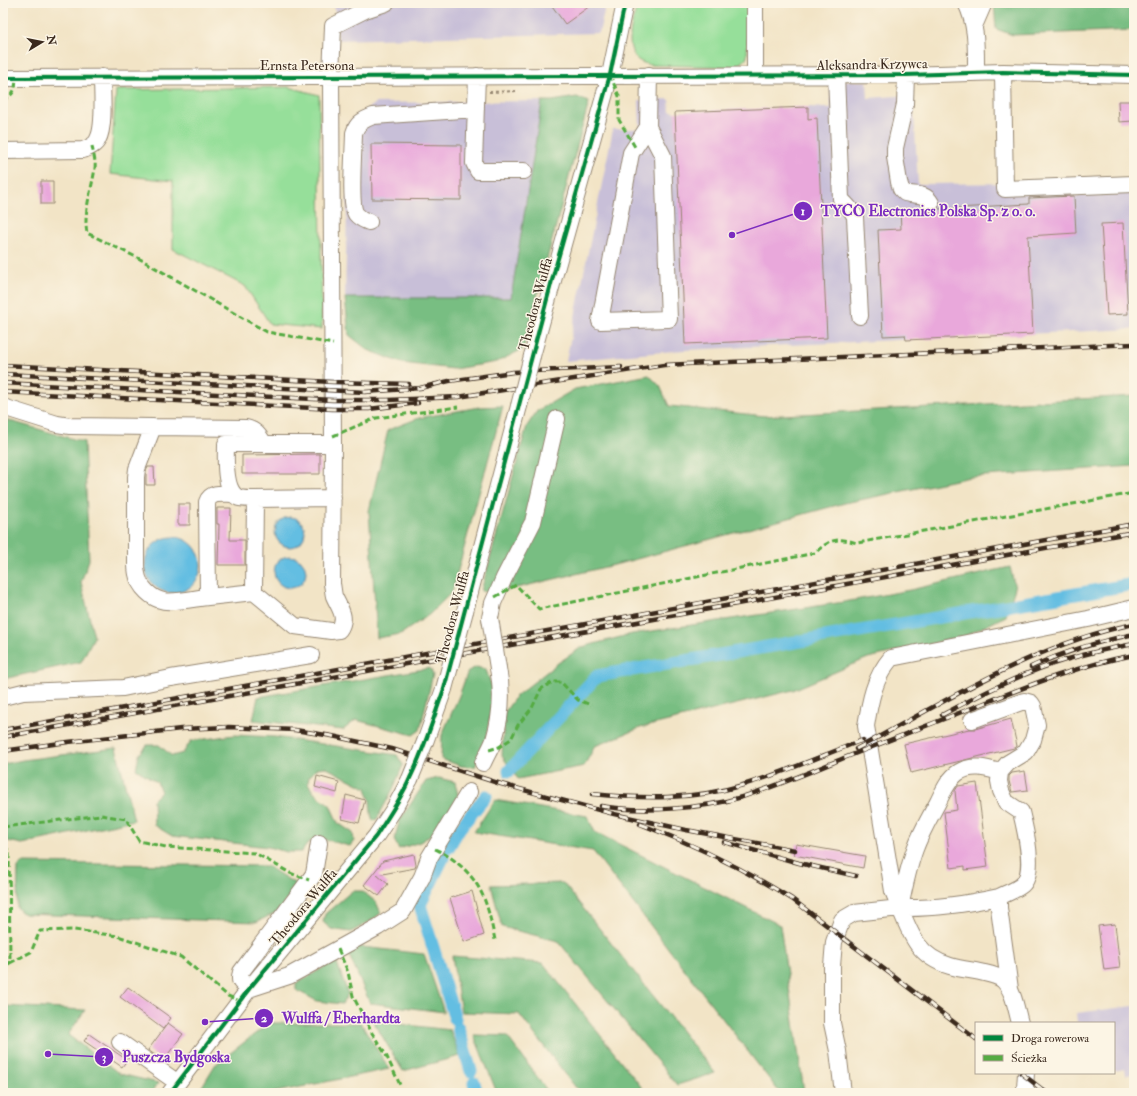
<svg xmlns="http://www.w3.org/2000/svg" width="1137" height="1096" viewBox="0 0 1137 1096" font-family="'IM FELL Double Pica',serif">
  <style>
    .industrial { fill: #c8bfd8 }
    .green { fill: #96df9a; stroke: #68845c }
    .forest { fill: #78be82; stroke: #5a7450 }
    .water { fill: #64bee2; stroke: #507480 }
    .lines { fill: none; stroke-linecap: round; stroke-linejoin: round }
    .canal { stroke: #64bee2; stroke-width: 13 }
    .building { fill: #e9a8db }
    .minor-casing { stroke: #968772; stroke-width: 18 }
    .path { stroke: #968772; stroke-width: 2; stroke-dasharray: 3 3; stroke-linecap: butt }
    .minor { stroke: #fff; stroke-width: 16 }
    .rail-casing { stroke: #3b2a1e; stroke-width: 4.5 }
    .rail { stroke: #fcf5e5; stroke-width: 3; stroke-dasharray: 9; stroke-linecap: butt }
    .minor-bridge-casing { stroke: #968772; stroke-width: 18; stroke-linecap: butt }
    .minor-bridge { stroke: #fff; stroke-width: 16 }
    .quiet { stroke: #55ab43; stroke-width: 3; stroke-dasharray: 6 3; stroke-linecap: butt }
    .cycleway-casing { stroke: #fcf5e5; stroke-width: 6 }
    .cycleway { stroke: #00873e; stroke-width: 4 }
    .labels { text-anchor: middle; stroke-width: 3; stroke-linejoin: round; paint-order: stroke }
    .street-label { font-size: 14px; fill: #3b2a1e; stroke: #fcf5e5 }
    .leader { fill: none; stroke: #7b2cbf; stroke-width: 1.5 }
    .callout-dot { fill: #7b2cbf; stroke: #fcf5e5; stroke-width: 1.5 }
    .mark-label { font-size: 12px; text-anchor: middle; font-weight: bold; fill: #fff }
    .callout-label { font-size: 15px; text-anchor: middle; font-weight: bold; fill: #7b2cbf; stroke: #fcf5e5; stroke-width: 3; stroke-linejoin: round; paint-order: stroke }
  </style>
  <rect width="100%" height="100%" fill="#fcf5e5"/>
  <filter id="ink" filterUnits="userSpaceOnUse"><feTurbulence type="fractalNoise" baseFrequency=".025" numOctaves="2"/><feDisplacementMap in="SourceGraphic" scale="8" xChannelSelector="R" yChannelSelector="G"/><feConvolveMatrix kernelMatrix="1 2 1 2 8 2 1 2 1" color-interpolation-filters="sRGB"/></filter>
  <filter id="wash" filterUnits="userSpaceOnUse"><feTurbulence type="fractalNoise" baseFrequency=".012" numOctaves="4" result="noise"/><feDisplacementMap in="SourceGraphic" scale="16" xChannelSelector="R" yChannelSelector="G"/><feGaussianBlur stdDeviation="0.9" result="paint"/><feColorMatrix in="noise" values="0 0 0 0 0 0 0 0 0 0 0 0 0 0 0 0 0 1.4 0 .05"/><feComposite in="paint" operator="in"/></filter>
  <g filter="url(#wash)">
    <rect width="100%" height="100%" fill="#f2e4c6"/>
    <!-- industrial -->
    <path class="industrial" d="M334,3H606L599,33L338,40Z
      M830,81H867L868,98L913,95L918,184L1042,183L1075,196L1134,193V329L684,350L566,361L613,129H640L639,101L669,99L670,111L675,112L808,107L831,108Z
      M542,101L511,298H345L349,122L375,103Z
      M1134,1006V1074L1126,1075L1125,1069L1114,1071V1023H1077L1076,1013Z"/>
    <!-- green -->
    <path class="green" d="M638,3H749L747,57L736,67L650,65C646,64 641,62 638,60C623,47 633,19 638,3Z
      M289,87L319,95L322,329L270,324L245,286L173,249V181L110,174L116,90Z"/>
    <!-- forest -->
    <path class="forest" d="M994,3H1134V30L1013,35L996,29Z
      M577,97L589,102L523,349L497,362L454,369L402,363L368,350L349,335L345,298H511L542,101H552Z
      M649,375L660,386L669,406L765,416L1134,396V466L970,477L845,503L618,564L495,593L481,591L527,426L537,411L575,389Z
      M503,406L452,592L430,614L401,634L377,638L369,511L388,430L419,418L479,407Z
      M3,419L84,442L89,560L81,582L94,637L81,662L3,679Z
      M1010,567L1015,588L1006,616L965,636L868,658L793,690L640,728L595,746L584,766L518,779L502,756L504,713L516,696L558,663L582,647L632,634L844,602L910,590Z
      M477,667L486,670L494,692L486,739L475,767L461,766L441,759L442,735L459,696L468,671Z
      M430,668L433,674L420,730L413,735L356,720L343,730L253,720L258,697Z
      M234,735L275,737L397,755L403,765L393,789L377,819L373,821L371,814L370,800L366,788L325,767L317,768L309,777L308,783L313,792L330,805L338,823L353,833L354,841L350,846C338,844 321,835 310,842C307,844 304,849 301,852H287L268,847L172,836L154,825L153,800L161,792L157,782L136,769L139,755L147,745H159L172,756L183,753L191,741Z
      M116,748L134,820L22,844L3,840V764L23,760Z
      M439,778L455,782L458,795L439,830L420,842L399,849L394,840L400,820L426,781Z
      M495,800L587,816L595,832L780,925L804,1092L780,1093L593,851L474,832Z
      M21,863L267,866L299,886L276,913L256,922L24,914L17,908L18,868Z
      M563,883L715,1073L677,1085L558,941L502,927L491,885Z
      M352,891H362L376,902L381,913L371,921L351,932L331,929L323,922L325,914Z
      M353,946L424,954L444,1012L370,1003L348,953Z
      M452,956L543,963L646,1093H580L519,1014L461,1012Z
      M336,960L348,994L342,1004L317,1001L296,990V984Z
      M3,1006L85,1010L68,1035L120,1074L158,1083L152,1093H3Z
      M373,1021L450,1030L460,1056L403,1071Z
      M269,1023H361L389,1069L271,1093H198L215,1065Z
      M474,1035L507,1036L549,1093H497Z"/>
    <!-- water -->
    <path class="water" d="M275 532a15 15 0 1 1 30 0a15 15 0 1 1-30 0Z
      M145 565a28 28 0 1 1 56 0a28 28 0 1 1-56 0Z
      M274 572a16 16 0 1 1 32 0a16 16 0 1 1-32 0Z"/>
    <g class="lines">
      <!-- canal -->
      <path class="canal" d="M509,771L597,676L1134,584
        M448,848L459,829L486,796
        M443,858L420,905L455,1019
        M458,1028L471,1071
        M474,1083L477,1093"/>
    </g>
    <g id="blocks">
      <!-- building -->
      <path class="building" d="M550,3H594L565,24Z
        M1118,101H1133V121L1119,122Z
        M808,107V119L817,118L827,338L685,344L675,112Z
        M371,144L461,145V200L372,199Z
        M41,181H53V204H41Z
        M1074,196L1076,233L1028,236L1033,334L906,340L905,335L883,336L878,230L901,229L900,210L924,209L931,212L938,209L1029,204V198Z
        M1123,223L1128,314L1107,315L1101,224Z
        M320,454V474H242V455Z
        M148,467H154L155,485H146V471Z
        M178,504H190V525H178Z
        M217,508H231L230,540H245V565H218L219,524H217Z
        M1011,719L1017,746L1014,748L911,773L904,744L969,729H975Z
        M1025,771L1028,790L1012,792L1009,781V776L1012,773Z
        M317,776L339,782L337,793L315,787Z
        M977,783L988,867L965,870V866L951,868L944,812L957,810L955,791L958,786Z
        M346,795L365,800L359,823L342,819Z
        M796,844L865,856L863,868L794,855Z
        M414,854L416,865L415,868L377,875L388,884L379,896L364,885L383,861Z
        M472,891L484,935L464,942L450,898Z
        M1115,924L1120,968L1104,970L1098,926Z
        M128,987L171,1018L163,1029L120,997Z
        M168,1023L183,1034L163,1061L148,1050Z
        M89,1034L127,1060L122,1067L84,1041Z"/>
    </g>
  </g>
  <g filter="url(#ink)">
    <use href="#blocks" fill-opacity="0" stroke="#968772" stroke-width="1"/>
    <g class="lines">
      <!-- minor casing -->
      <g class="minor-casing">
        <path id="minor" d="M755,3V75
          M966,3C977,25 976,48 976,72
          M974,26L984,3
          M1003,72L1005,189L1134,184
          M836,75L841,199C846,205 852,209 855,217L860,316
          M906,75L905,104L895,148V157L899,182L901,189L905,193C915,196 925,192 931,203
          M477,76L474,163L478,171H524
          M3,78L906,75L1003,72L1134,75
          M648,127L631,153L600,321L669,319L663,156L648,127L649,75
          M3,151L83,150C88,148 96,145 98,139C105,126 102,93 102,77
          M369,222C364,220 360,219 356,214C349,204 354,148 354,133C357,123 363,120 373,116L476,109
          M532,356L610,75L625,3
          M3,407L57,424L70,426L153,427
          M333,444H226C226,458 223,491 239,498C244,499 251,499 255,499L254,592L295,626L331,631L339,630C348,617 339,608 334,596C333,592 333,588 332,584L333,444L331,76L333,26L365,10L386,3
          M233,494C224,494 211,491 207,502L208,597L254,592
          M255,499L333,498
          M208,597C197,598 175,603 164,601C152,599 139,587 137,574C136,570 136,566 136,562V477L137,469L153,427L246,428C255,430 259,435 264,444
          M465,611L519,406
          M490,618L493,603L504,578L533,522L557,419
          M3,697L23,692L123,688L171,678L311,655
          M972,720L1024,701L1031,703L1033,706L1037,725L1033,740L1026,752L1008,763L1000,772L999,781L1001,791L1006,802L1021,812C1025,828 1036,873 1022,885C1016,890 1007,893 999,897V908L1010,989
          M425,742L444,689
          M483,763C486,756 491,748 494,740C501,717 503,692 498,668
          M319,843L314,874L241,972C238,982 241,983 249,989L289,976L378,927L403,911L422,877L429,858L469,792
          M999,897C966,904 934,909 900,908L893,891L866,726C870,701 874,678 891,658L1088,619L1134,608
          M900,908C904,888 908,868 915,849C921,832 930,817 938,802C943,792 949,778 959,772C972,764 986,768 1000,772
          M120,1042L178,1083
          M1026,1073L1025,1088L1028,1093
          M170,1093L249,989L376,836L394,809L410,779
          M843,1093L838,1051L832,1023V966L834,942L842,920L854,913L900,908C911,936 919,957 950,966C960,969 970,970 980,972C988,974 997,975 1003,980C1014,991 1016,1009 1020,1023"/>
      </g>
      <!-- path -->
      <path class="path" d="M489,92L519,91"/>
      <!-- minor -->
      <use href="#minor" class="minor"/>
      <!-- rail casing -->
      <g class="rail-casing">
        <path id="rail" d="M3,365L333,382L409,384
          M3,374L365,392L420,388L449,381L513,372L621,367
          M3,383L333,400H388L458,397L664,365L1134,344
          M3,392L333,409H369L418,403
          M1031,667C1066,651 1096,642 1134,634
          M942,715C981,694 1022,673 1065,660C1088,653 1111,648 1134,644
          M3,730L1134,524
          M3,737L1134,532
          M856,749C945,702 1034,644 1134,624
          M3,751L68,742L181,729L229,727L295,730L332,736L392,749L501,784L614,814L686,830L795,850
          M592,794C643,799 693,800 743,785C784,773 823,755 863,740
          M601,806C642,813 702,809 742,797C777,786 810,772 844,758C890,740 936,722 982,704C1032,684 1081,665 1134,655
          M640,824C693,844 744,869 792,899L976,1039
          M724,842L799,863L856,876
          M1021,1073L1047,1093"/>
      </g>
      <!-- rail -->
      <use href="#rail" class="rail"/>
      <!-- minor-bridge casing -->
      <g class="minor-bridge-casing">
        <path id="minor-bridge" d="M519,406L532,356
          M490,618L498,668
          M444,689L465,611
          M410,779L425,742"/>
      </g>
      <!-- minor-bridge -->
      <use href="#minor-bridge" class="minor-bridge"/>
      <!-- quiet -->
      <path class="quiet" d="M610,75L619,96V120L635,147
        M3,100C15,94 15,90 16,78
        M92,146C93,153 96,161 95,168C92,189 83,212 87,233L140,259L267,332L333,344
        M333,436L376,418L458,407
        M495,597L516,585L539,609L815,553C830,539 837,537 857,543L1134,493
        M489,750L499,747L511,739L518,725L532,708L541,689L553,682H561L578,700L591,705
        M3,827L101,815L126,819L139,841L166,847L255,853L290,873L309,880
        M3,849L9,850L10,963L3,967
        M435,849C455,858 474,875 483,896C489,910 492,926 495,940
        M338,949L348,972L353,996L372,1033L386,1055L401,1087
        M10,963L31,952L40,931L74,930L118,936L181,957L228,996L240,1001"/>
      <!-- cycleway casing -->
      <g class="cycleway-casing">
        <path id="cycleway" d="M3,78L906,75L1003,72L1134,75
          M170,1093L249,989L376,836C388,817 401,799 410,778C424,750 433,719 444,689L555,269L610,75L625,3"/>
      </g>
      <!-- cycleway -->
      <use href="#cycleway" class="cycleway"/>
    </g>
  </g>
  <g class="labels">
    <!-- street labels -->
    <g class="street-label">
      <text transform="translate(872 64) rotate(-1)" y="5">Aleksandra Krzywca</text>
      <text x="307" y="70">Ernsta Petersona</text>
      <text transform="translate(535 304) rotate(-75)" y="5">Theodora Wulffa</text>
      <text transform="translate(452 617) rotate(-75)" y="5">Theodora Wulffa</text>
      <text transform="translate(303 907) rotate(-50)" y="5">Theodora Wulffa</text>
    </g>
  </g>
  <!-- callouts -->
  <path class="leader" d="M732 235L803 211M205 1022L264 1018M48 1054L104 1057"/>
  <g class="callout-dot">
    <circle cx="732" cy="235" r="4"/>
    <circle cx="205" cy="1022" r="4"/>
    <circle cx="48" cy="1054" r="4"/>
    <circle cx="803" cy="211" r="10"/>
    <circle cx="264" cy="1018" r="10"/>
    <circle cx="104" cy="1057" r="10"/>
  </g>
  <g class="mark-label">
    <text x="803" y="215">1</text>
    <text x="264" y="1022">2</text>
    <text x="104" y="1061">3</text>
  </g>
  <g class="callout-label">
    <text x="928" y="216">TYCO Electronics Polska Sp. z o. o.</text>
    <text x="341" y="1023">Wulffa / Eberhardta</text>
    <text x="176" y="1062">Puszcza Bydgoska</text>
  </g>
  <!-- margin -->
  <rect width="1137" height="1096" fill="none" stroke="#fcf5e5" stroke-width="16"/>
  <!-- legend -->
  <rect x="975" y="1022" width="140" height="52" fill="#fcf5e5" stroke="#afa495"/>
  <rect x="983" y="1035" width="20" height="6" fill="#00873e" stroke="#afa495"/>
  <text x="1011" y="1042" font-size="12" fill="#3b2a1e">Droga rowerowa</text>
  <rect x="983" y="1055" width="20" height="6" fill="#55ab43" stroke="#afa495"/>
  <text x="1011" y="1062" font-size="12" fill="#3b2a1e">Ścieżka</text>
  <!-- north arrow -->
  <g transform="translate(42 42) rotate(80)" stroke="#fcf5e5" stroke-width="3" paint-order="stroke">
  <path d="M0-3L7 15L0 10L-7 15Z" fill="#3b2a1e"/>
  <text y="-6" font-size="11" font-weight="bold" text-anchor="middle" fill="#3b2a1e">N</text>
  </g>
</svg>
